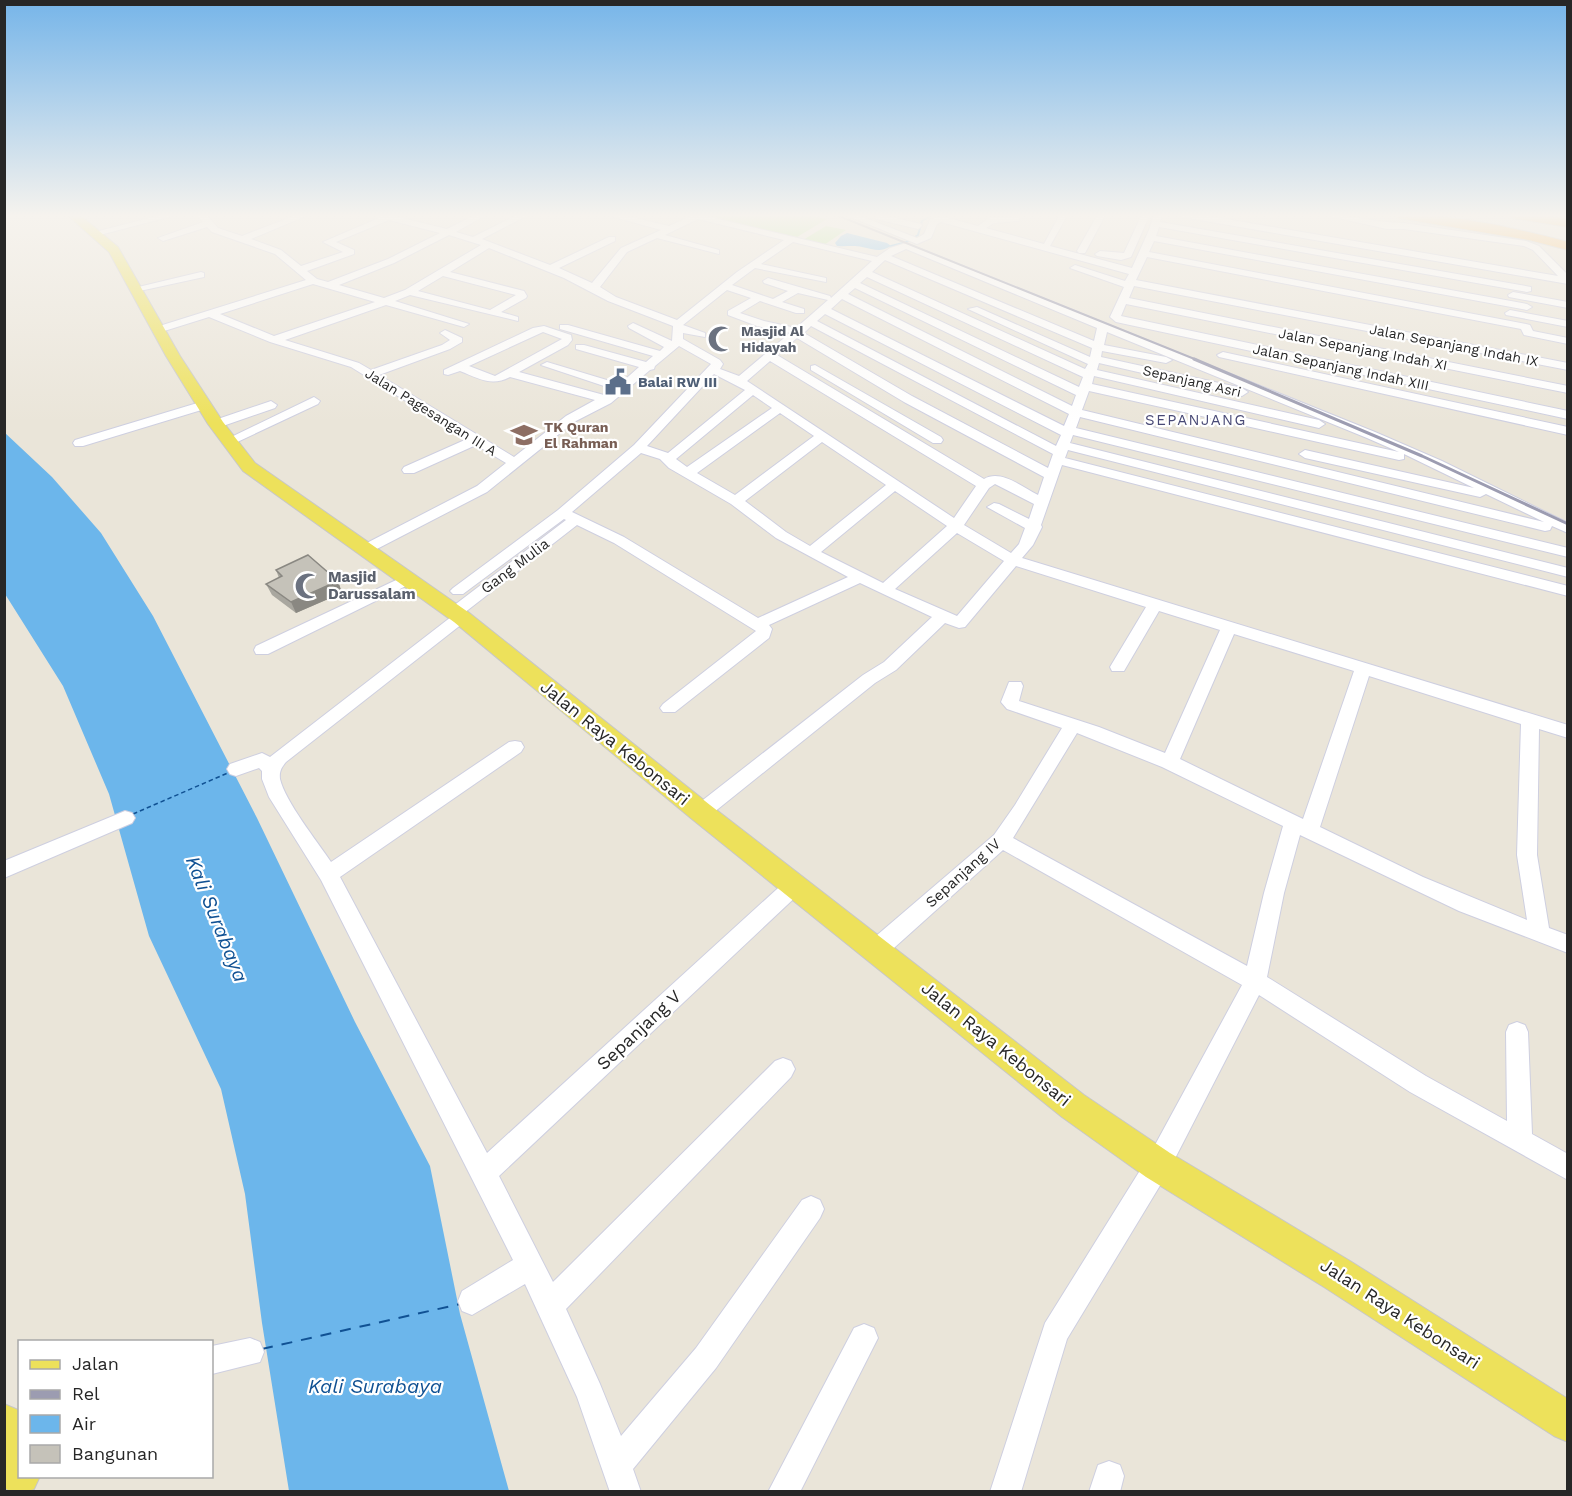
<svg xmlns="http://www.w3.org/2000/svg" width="1572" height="1496" viewBox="0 0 1572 1496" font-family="'Work Sans',sans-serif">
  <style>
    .pitch { fill: #b5e791 }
    .water { fill: #6cb6eb }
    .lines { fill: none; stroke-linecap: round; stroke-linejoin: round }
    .stream { stroke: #6cb6eb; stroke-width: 2 }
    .ferry-far1 { stroke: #105193; stroke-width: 1.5; stroke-dasharray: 4.5 3; stroke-linecap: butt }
    .ferry { stroke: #105193; stroke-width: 2; stroke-dasharray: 11 9; stroke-linecap: butt }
    .minor-casing { stroke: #cecfe0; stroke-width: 2 }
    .major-casing { stroke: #c7c7c7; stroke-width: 2 }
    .highway-casing { stroke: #c7c7c7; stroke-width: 2 }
    .minor { fill: #fff; fill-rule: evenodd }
    .major { fill: #ede15b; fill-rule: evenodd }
    .highway { fill: #fab653; fill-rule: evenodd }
    .rail-far1 { stroke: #9c9cb1; stroke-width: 2 }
    .rail { stroke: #9c9cb1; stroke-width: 3 }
    .wall { fill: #a9a79f }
    .shaded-wall { fill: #8a8882 }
    .building { fill: #c5c2b9; stroke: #8a8882; stroke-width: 1.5 }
    .labels { text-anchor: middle; stroke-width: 4.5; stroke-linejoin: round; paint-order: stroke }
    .far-worship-label { font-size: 14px; font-weight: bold; fill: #5b616d; stroke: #fff; text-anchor: start }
    .far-street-label { font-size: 14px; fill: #272727; stroke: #fff }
    .far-service-label { font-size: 14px; font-weight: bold; fill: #4e5e75; stroke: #fff; text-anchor: start }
    .far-education-label { font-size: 14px; font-weight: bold; fill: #785e54; stroke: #fff; text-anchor: start }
    .far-quarter-label { font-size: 15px; letter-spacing: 1.5px; fill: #494a76; stroke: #fff }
    .street-label { font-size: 15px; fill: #272727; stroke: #fff }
    .worship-label { font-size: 15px; font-weight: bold; fill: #5b616d; stroke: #fff; text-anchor: start }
    .near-street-label { font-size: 18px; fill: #272727; stroke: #fff }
    .near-water-label { font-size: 20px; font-style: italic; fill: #105193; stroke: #fff }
  </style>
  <rect width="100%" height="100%" fill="#eae5d9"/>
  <!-- pitch -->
  <path class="pitch" d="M715,214H804L827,219L797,237L708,218Z
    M826,226L846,230L824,245L803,240Z"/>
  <!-- water -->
  <path class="water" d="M847,233L887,243L891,246C880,253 874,249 862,247C854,245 845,247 837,246L835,243L841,236Z
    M4,432L52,477L101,533L153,616L257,818L355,1022L430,1166L460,1314L509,1491H289L262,1323L245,1194L221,1089L149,936L109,794L63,686L5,594Z"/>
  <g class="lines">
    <!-- stream -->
    <path class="stream" d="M891,246L907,242L918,235L922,221L934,214"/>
    <!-- ferry-far1 -->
    <path class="ferry-far1" d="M133,814L230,772"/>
    <!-- ferry -->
    <path class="ferry" d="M262,1349L460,1304"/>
    <!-- minor casing -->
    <g class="minor-casing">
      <path id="minor" d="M165,214H180L96,236L91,233Z
        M197,214H206L218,228L242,236L299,214H311L251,239L281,250L301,266L343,252L323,242L379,218L370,214H386L447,229L477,214H488L456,232L473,237L519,214H530L482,239L550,265L609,237H615V241L559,268L592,283L621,248L661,230L603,214H618L669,226L689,217L687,214H707L706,216L877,257L890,248L906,243L1375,432L1442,461L1568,523V533L1552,526L1550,530L1545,531L1080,417L1076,428L1568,548V557L1073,435L1070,443L1568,568V577L1068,450L1065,458L1568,586V596L1062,465L1041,525L1042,527L1033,545L1022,558L1568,725V738L1539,729L1537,855L1549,928L1568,935V953L1459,911L1300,835L1284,893L1267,977L1426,1076L1507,1121L1506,1032L1509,1025L1517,1022L1525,1025L1528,1032L1532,1134L1568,1154V1180L1410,1092L1259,995L1167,1174L1067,1339L1021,1492H990L1045,1323L1149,1156L1242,985L1003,850L885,956L877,958L869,956L866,949L869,942L994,835L1015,805L1062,728L1007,709L1001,702L1009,682H1021L1023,686L1019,701L1099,727L1165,753L1220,630L1159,611L1124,671H1112L1110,667L1146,607L1016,566L965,627L959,628L945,623L896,670L875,683L708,817L701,819L694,817L691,812L694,807L863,675L884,662L932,617L860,583L769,625L772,629L769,638L675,712H663L660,708L663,704L756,631L614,543L577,525L464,613L469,617L467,620L286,762C282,767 279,771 280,779C285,801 317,841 331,862L509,742L515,741L521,742L524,747L521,752L340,877L487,1153L788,879L795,877L802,879L805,885L802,891L499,1176L553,1282L775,1061L783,1058L791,1061L795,1069L791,1077L566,1309L600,1384L621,1436L696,1348L802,1200L811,1196L820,1200L824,1209L820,1218L716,1368L633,1469L641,1492H610L577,1397L525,1284L472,1315L462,1311L458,1301L462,1291L513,1260L321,880L269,797L262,779V771L259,768L236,776L230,774L227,769L230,764L262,753L270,757L451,617L446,613L448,610L566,520L564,519L463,594H453L450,591L453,588L558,510L634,445L711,364L679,346L655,366L654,369L650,370L611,403L574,422L487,492L371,552H361L359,549L361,546L477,486L506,463L476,445L414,473H404L402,470L404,467L467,439L351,367L270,342L209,317L161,332H153V328L306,280L275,254L212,232L207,227L163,241L158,238L203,222ZM698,219L784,240L737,272L677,320L616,297L600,287L627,252L657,238L719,254V250L665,235ZM389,220L440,233L388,259L328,282L317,279L307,271L354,254V250L336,242ZM449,235L481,245L405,290L384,298L339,285L394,263ZM793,242L872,261L831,298L830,296L768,278L763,281L764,283L788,291L773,299L732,285L755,268L826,282V278L761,264ZM489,248L564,278L608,301L673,326L672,341L633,323L628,326L629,328L664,347L660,351L568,325H560V329L653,356L646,362L584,345H576V349L639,367L620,384L547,362L541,365L613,389L604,395L519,372L568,345L572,340L571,335L544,326L533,328L444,370V374L448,375L460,371C478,378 491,387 510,377L595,400L566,416L514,457L379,375L450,349L462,342V338L445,330L440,333L450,340L442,345L371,370L359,363L285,340L386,305L464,327L469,324L395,301L410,295L518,321V317L501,312L526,298L527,296L524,291L450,272ZM906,249L1097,328L1094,341L891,256ZM885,260L1092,348L1090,357L977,307L968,309L1088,364L1085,369L872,272ZM443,276L516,295L490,310L418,291ZM867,277L1083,377L1079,387L860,283ZM313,284L375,302L274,336L220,314ZM855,288L1076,395L1072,406L848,294ZM727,290L751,298L728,311V315L757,326L790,333L739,376L720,369L723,364L720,360L683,339V333L705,337V333L683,325ZM798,293L828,300L796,328L764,321L740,313L760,301L796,313H804V309L782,302ZM842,299L1069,414L1064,426L831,309ZM825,314L1061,435L1056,446L817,321ZM811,326L1053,454L1048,468L912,396L804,333ZM543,332L562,339L495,376L469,366ZM1107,332L1367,438L1399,452L1092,384L1094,376L1319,428L1325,424L1319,420L1097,370L1099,363L1242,396L1248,392L1242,388L1101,357L1102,351L1166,363L1172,360L1166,357L1104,345ZM797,338L904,402L1044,477L1038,495C1022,487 1001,469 984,479L777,355ZM770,361L976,486L954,518L747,381ZM714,374L745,390L668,453L647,446ZM1089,391L1399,460L1404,459V454L1474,488L1305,450L1299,454L1305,458L1480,497L1486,494L1544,522L1082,410ZM753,395L772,408L687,467L676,459ZM780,413L814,436L735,495L697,473ZM822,442L886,485L810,546L786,532L745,501ZM641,453L660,459L669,468L731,504L776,538L848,577L758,618L624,537L572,512ZM995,484L1034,504L1029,519L999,504L994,503L987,507L1025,528L1019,544L1011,553L964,525L989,488ZM895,491L947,526L883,583L821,552ZM957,533L1004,561L957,616L895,589ZM1234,634L1354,671L1303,819L1180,759ZM1369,676L1521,724L1517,855L1527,920L1423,877L1320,827ZM1077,733L1162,767L1283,826L1264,893L1247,966L1013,838Z
        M843,214H855L917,238L924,234L930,220L941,216L978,226L989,218L1016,216L1019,217V221L994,223L986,228L1044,244L1060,214H1068L1050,246L1132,268L1149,230L1154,214H1162L1160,222L1531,287V291L1527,292L1159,227L1156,236L1527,304L1532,307L1527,310L1154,241L1149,252L1526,324L1530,325L1533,331L1568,338V344L1524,335L1521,329L1147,257L1136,280L1568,363V370L1134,286L1129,298L1568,386V393L1126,304L1121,316L1568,411V419L1116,322L1110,317L1124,287L1070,268L1075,265L1125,281L1129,274L941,222L937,224L931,238L917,244Z
        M879,214L921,224L922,226L918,229L876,219L875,217Z
        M1098,214H1106L1085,253H1079L1077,251Z
        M1142,214H1150L1131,257L1121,260L1097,256L1095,254L1100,251L1124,253Z
        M1178,214H1197L1558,276L1533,250L1524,246L1404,229H1387L1320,214C1348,214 1375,223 1404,223L1526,241L1539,246L1568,275V284L1182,217Z
        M201,272L204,273V277L135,292L130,289Z
        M1513,292L1568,302V308L1509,297L1508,295Z
        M1510,310L1568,321V327L1506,315L1505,313Z
        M1223,352L1568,427V435L1219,357L1217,355Z
        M815,365L941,437L943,440L941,443H933L811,370V366Z
        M314,397L320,401L318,404L233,444L229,445L223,441Z
        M204,401L210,405L208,408L83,446H75L73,443L75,440Z
        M271,401L277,405L275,408L220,427H212L210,424L212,421Z
        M409,574L417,579L414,582L268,654H256L254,650L256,646Z
        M125,811L132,813L135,818L132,823L4,878V861Z
        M864,1324L874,1328L878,1338L800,1492H768L854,1328Z
        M250,1338L260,1342L264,1352L260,1362L212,1374V1346Z
        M1109,1461L1120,1465L1124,1476L1120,1492H1089L1098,1465Z"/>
    </g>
    <!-- major casing -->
    <g class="major-casing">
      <path id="major" d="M66,214H79L118,247L180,356L223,422L255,463L468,612L710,805L1084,1095L1170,1153L1350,1261L1568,1399V1442L1554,1436L1324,1287L1146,1177L1062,1117L692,819L454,622L243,471L208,424L166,356L109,252Z
        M4,1404L18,1410L20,1414V1476H40L34,1489C26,1493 10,1494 4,1487Z"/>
    </g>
    <!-- highway casing -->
    <g class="highway-casing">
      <path id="highway" d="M1391,214C1450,213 1511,227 1568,242V250L1529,240L1398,218Z
        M1505,214H1536L1568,219V227L1512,218Z"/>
    </g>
    <!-- minor -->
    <use href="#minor" class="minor"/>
    <!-- major -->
    <use href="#major" class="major"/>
    <!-- highway -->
    <use href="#highway" class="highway"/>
    <!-- rail-far1 -->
    <path class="rail-far1" d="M834,214L1197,360"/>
    <!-- rail -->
    <path class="rail" d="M1194,359L1422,456L1568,524"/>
  </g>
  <!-- wall -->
  <path class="wall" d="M276,570L338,581L342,593L296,613L272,595L266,584L279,578Z"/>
  <!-- shaded-wall -->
  <path class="shaded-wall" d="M338,581L342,593L296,613L291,602Z"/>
  <!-- building -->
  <path class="building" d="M308,555L338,581L291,602L266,584L282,576L276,570Z"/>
  <!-- sky -->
  <linearGradient id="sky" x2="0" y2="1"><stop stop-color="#76b5e9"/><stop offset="0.51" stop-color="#f6f3ee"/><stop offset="1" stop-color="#f6f3ee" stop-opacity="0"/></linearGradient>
  <rect width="1572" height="423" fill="url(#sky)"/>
  <!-- icons -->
  <defs>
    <g id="mosque-bare" transform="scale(2.07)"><path d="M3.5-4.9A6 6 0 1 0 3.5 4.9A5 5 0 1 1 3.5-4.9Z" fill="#6b7280" stroke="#fff" stroke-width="2.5" paint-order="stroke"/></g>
    <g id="civic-bare" transform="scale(2.07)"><path d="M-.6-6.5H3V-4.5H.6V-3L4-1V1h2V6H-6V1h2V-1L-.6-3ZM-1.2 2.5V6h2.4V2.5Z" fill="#5c6f8a" stroke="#fff" stroke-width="2.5" paint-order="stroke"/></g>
    <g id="school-bare" transform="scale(2.07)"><path d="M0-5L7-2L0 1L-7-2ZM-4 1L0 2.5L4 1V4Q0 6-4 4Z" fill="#8d6e63" stroke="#fff" stroke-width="2.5" paint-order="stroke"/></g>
  </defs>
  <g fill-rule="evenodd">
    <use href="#mosque-bare" x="721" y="339"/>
    <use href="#civic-bare" x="618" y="382"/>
    <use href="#school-bare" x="524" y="435"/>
    <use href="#mosque-bare" x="308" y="586"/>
  </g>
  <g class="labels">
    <!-- far-worship labels -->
    <g class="far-worship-label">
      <text x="741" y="336">Masjid Al<tspan x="741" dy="16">Hidayah</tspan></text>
    </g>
    <!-- far-street labels -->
    <g class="far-street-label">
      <text transform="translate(1454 345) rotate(11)" y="5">Jalan Sepanjang Indah IX</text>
      <text transform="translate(1363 349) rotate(11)" y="5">Jalan Sepanjang Indah XI</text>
      <text transform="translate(1341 367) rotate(12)" y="5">Jalan Sepanjang Indah XIII</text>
      <text transform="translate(1192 381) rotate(13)" y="5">Sepanjang Asri</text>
      <text transform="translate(431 412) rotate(32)" y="5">Jalan Pagesangan III A</text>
    </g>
    <!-- far-service labels -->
    <g class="far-service-label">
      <text x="638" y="387">Balai RW III</text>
    </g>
    <!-- far-education labels -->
    <g class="far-education-label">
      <text x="544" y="432">TK Quran<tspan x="544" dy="16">El Rahman</tspan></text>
    </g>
    <!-- far-quarter labels -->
    <g class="far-quarter-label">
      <text x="1196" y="425">SEPANJANG</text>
    </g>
    <!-- street labels -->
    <g class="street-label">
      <text transform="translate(515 566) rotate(-37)" y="5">Gang Mulia</text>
      <text transform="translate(963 873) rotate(-42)" y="5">Sepanjang IV</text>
    </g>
    <!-- worship labels -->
    <g class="worship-label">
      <text x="328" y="582">Masjid<tspan x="328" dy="17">Darussalam</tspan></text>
    </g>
    <!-- near-street labels -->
    <g class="near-street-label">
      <text transform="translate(615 743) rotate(39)" y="6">Jalan Raya Kebonsari</text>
      <text transform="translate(639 1030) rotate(-43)" y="6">Sepanjang V</text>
      <text transform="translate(996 1044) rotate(39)" y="6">Jalan Raya Kebonsari</text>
      <text transform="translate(1400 1314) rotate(33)" y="6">Jalan Raya Kebonsari</text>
    </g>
    <!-- near-water labels -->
    <g class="near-water-label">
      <text transform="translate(217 919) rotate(68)" y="7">Kali Surabaya</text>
      <text x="375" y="1393">Kali Surabaya</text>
    </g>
  </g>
  <!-- border -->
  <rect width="1572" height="1496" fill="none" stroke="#272727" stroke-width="12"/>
  <!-- legend -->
  <rect x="18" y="1340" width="195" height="138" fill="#ffffff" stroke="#a9a9a9" stroke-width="1.5"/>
  <rect x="30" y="1360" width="30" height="9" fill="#ede15b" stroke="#a9a9a9" stroke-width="1.5"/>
  <text x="72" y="1370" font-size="18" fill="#272727">Jalan</text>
  <rect x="30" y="1390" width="30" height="9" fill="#9c9cb1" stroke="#a9a9a9" stroke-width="1.5"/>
  <text x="72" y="1400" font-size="18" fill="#272727">Rel</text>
  <rect x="30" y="1415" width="30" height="18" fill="#6cb6eb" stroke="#a9a9a9" stroke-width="1.5"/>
  <text x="72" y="1430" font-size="18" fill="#272727">Air</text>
  <rect x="30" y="1445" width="30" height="18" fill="#c5c2b9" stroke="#a9a9a9" stroke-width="1.5"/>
  <text x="72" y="1460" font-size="18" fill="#272727">Bangunan</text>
</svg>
